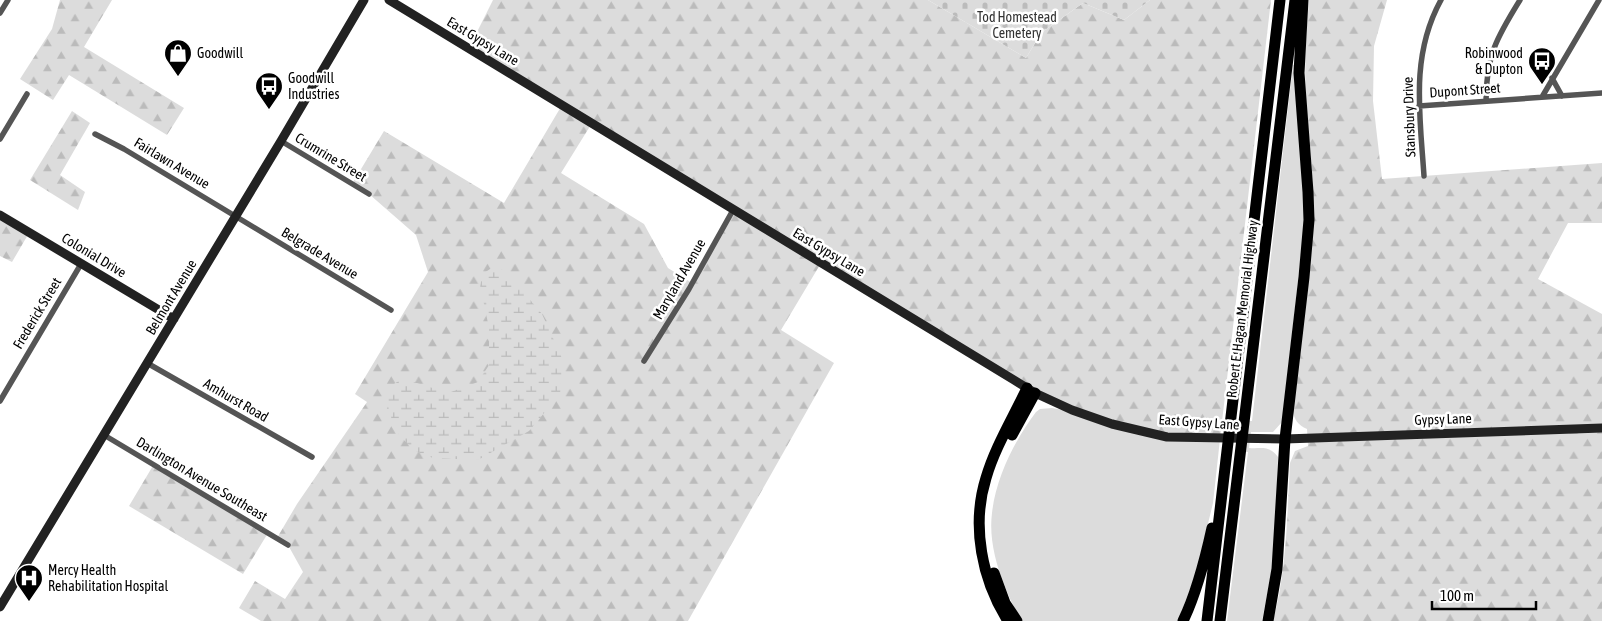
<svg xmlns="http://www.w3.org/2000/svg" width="1602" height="621" viewBox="0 0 1602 621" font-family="'Asap Condensed',sans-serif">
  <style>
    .grass { fill: #dcdcdc }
    .forest { fill: url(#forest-firs); fill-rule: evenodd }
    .wetland { fill: url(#wetland-marsh) }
    .cemetery { fill: url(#cemetery-stones) }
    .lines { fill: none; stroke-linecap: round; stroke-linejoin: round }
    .street { stroke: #555; stroke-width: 5.5 }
    .secondary { stroke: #222; stroke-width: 9 }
    .highway { stroke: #000; stroke-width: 11 }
    .labels { text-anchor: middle; stroke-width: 5; stroke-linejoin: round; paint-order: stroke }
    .park-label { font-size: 14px; fill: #333; stroke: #fff }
    .street-label { font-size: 14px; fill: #000; stroke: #fff }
    .poi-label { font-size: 14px; fill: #000; stroke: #fff; text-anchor: start }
  </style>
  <defs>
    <pattern id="forest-firs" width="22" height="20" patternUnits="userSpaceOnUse" patternTransform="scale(1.25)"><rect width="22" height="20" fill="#dcdcdc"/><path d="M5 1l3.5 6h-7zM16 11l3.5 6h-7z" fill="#bbb"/></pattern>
    <pattern id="wetland-marsh" width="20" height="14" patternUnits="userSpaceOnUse" patternTransform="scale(1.25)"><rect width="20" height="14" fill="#dcdcdc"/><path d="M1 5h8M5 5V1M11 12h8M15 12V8" fill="none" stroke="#bbb"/></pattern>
    <pattern id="cemetery-stones" width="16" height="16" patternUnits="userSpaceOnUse" patternTransform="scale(1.25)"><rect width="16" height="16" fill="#dcdcdc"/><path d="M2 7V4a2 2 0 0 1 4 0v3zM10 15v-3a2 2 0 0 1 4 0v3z" fill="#bbb"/></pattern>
  </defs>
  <rect width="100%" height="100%" fill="#fff"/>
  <!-- grass -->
  <path class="grass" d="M1293,65H1296L1305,219L1282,422L1273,432H1251L1249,448C1262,449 1269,445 1278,457L1275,542L1272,569L1262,621H1227L1248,452H1240L1244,421H1252Z
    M1052,408L1220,439L1213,503L1196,573L1178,621H1023C1014,609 1009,597 1004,584C995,562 989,536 992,513C996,477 1015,440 1036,412L1040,409Z"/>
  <!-- forest -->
  <path class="forest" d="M60,0H112L84,47L184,108L167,135L69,75L53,100L20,79L52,29Z
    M493,0H928L1026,58L1041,33L1083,3L1124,20L1150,0H1271L1220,439L1167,437L1072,410L821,263L781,330L834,363L688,621H261L239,608L255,581L285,599L303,572L288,545L277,538L297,504L367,402L355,394L428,272L416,235L369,194L352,184L384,131L504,203L562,105L469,48ZM592,123L733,210L692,283L668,268L644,224L561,173Z
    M1309,0H1387L1374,46L1373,101L1382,179L1602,163V223H1568L1538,279L1602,314V621H1273C1287,569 1287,516 1290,463L1295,451L1308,446L1307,429C1298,425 1294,420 1293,410L1313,217C1314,179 1309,141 1306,103C1304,68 1306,34 1309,0Z
    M72,111L90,123L60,175L85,192L78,210L30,180Z
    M0,215L29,233L12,262L0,256Z
    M154,464L268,533L243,574L129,506Z"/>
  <!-- wetland -->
  <path class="wetland" d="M493,267L506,271L542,314L563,360L560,394L529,431L478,460L433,458L413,450L395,430L386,400L388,388L400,380L417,383L448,393L478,382L489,365V328L480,285L484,273Z"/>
  <!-- cemetery -->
  <path class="cemetery" d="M928,0H1150L1124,20L1083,3L1041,33L1026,58Z"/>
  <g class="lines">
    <!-- street -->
    <path class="street" d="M0,13L8,0
      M1552,78L1562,96
      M1542,97L1599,0
      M1486,101C1486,56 1497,37 1520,0
      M1419,106L1602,93
      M95,134L124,149L391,310
      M0,139L27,94
      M281,141L369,194
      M1424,176C1420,115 1410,56 1441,0
      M644,361L689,289L733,210
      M147,363L312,457
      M0,401L81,264
      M104,435L288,545"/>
    <!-- secondary -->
    <path class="secondary" d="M389,0L1014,380L1035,393L1072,410L1112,424L1167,437L1285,439L1602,428
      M0,215L174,319
      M0,607L281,141L364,0"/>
    <!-- highway -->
    <path class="highway" d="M1012,435L1035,393
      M994,573L1005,603L1017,621
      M1008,621C982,580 971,526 986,478C995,447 1013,418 1027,388
      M1183,621C1197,592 1205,560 1212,528
      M1207,621L1280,0
      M1220,621L1295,0
      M1268,621L1277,569L1285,439L1304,277L1309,220L1308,192L1299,73L1303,0"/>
  </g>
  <!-- icons -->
  <defs>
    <g id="shop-pin" transform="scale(1.4375)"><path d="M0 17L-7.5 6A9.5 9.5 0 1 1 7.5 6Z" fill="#000" stroke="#fff"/><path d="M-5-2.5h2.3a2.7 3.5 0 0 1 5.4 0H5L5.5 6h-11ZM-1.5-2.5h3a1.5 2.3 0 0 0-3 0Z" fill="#fff"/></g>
    <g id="bus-pin" transform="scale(1.4375)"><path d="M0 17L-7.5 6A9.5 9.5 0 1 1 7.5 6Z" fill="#000" stroke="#fff"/><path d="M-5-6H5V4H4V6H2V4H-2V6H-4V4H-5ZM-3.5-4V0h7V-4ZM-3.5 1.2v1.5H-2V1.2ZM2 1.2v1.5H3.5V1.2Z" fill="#fff"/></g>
    <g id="hospital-pin" transform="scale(1.4375)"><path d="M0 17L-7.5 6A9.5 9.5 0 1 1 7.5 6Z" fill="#000" stroke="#fff"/><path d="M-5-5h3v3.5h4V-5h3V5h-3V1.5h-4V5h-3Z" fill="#fff"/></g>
  </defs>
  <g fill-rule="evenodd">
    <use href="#shop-pin" x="178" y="53"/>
    <use href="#bus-pin" x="1542" y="61"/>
    <use href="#bus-pin" x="269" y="86"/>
    <use href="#hospital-pin" x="29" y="578"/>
  </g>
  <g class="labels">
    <!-- park labels -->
    <g class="park-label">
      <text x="1017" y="22">Tod Homestead<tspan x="1017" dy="16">Cemetery</tspan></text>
    </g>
    <!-- street labels -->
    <g class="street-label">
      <text transform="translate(483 41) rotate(31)" y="5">East Gypsy Lane</text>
      <text transform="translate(1465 90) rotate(-4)" y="5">Dupont Street</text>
      <text transform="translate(1409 117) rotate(-92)" y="5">Stansbury Drive</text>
      <text transform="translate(331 157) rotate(31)" y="5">Crumrine Street</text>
      <text transform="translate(172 163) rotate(31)" y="5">Fairlawn Avenue</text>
      <text transform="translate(829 252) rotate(31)" y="5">East Gypsy Lane</text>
      <text transform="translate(320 253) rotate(31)" y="5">Belgrade Avenue</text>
      <text transform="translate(94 255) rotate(31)" y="5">Colonial Drive</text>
      <text transform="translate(679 279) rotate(-60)" y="5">Maryland Avenue</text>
      <text transform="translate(171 297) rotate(-59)" y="5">Belmont Avenue</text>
      <text transform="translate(1242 309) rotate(-83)" y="5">Robert E. Hagan Memorial Highway</text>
      <text transform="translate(37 313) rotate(-59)" y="5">Frederick Street</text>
      <text transform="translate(236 400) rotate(30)" y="5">Amhurst Road</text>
      <text transform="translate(1443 419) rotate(-2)" y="5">Gypsy Lane</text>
      <text transform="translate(1199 422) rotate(4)" y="5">East Gypsy Lane</text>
      <text transform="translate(202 479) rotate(31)" y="5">Darlington Avenue Southeast</text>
    </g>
    <!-- poi labels -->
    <g class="poi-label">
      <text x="197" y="58">Goodwill</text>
      <text x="1523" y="58" text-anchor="end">Robinwood<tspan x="1523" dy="16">&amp; Dupton</tspan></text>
      <text x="288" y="83">Goodwill<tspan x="288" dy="16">Industries</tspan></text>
      <text x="48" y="575">Mercy Health<tspan x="48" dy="16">Rehabilitation Hospital</tspan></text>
    </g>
  </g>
  <!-- scale -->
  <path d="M1432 601v8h104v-8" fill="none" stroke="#000000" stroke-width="2.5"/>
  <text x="1440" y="601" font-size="15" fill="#000000" stroke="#ffffff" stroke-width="4" paint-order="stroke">100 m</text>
</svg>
